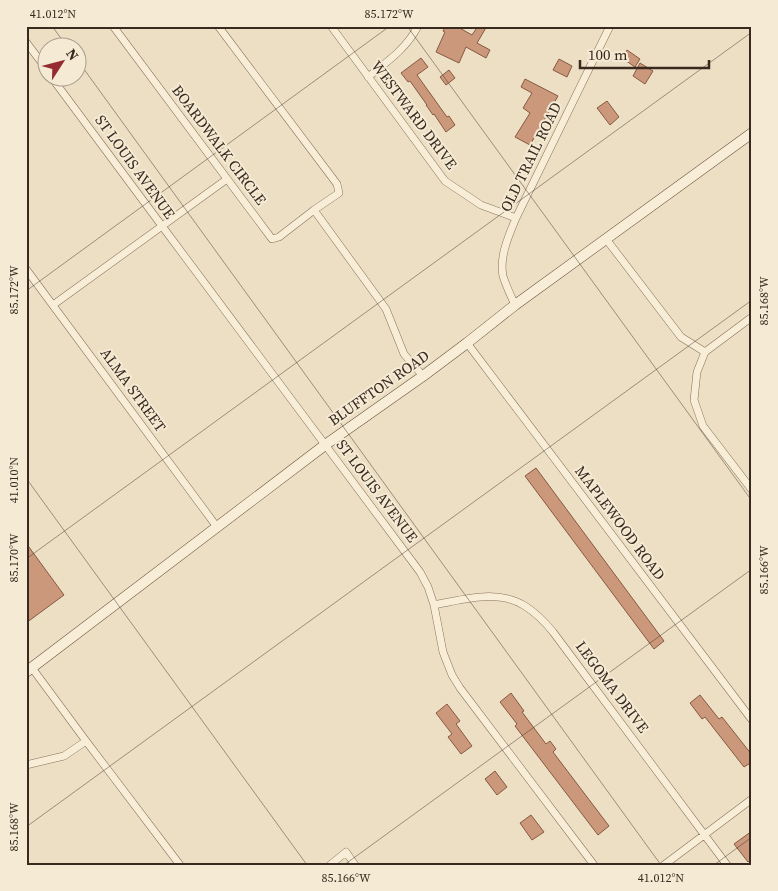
<svg xmlns="http://www.w3.org/2000/svg" width="778" height="891" viewBox="0 0 778 891" font-family="'Source Serif 4',serif">
  <style>
    .building { fill: #cb987b; stroke: #865941 }
    .lines { fill: none; stroke-linecap: round; stroke-linejoin: round }
    .street-casing { stroke: #88715b; stroke-width: 8 }
    .secondary-casing { stroke: #6a523e; stroke-width: 11 }
    .street { stroke: #f8edd7; stroke-width: 7 }
    .secondary { stroke: #f8edd7; stroke-width: 10 }
    .ticks { fill: none; stroke: #382a1f; stroke-width: 1; stroke-opacity: 0.45 }
    .labels { text-anchor: middle; stroke-width: 4; stroke-linejoin: round; paint-order: stroke }
    .street-label { font-size: 15px; fill: #382a1f; stroke: #f5ead4 }
    .neatline { fill: none; stroke: #382a1f; stroke-width: 2 }
    .ticks-label { font-size: 12px; text-anchor: middle; fill: #382a1f }
  </style>
  <rect width="100%" height="100%" fill="#eddfc4"/>
  <!-- building -->
  <path class="building" d="M446,26H456L472,35L478,26H487L477,43L490,50L486,58L466,47L459,63L436,52L445,32L443,31Z
    M627,50L640,59L635,67L622,58Z
    M421,58L428,67L417,75L447,117L449,116L455,125L446,132L434,114L433,115L426,105H427L410,81L408,82L401,73Z
    M559,59L572,66L567,77L553,70Z
    M640,63L653,71L645,84L633,76Z
    M449,70L455,78L446,85L440,77Z
    M525,79L558,96L530,145L515,137L530,113L523,108L532,93L521,87Z
    M607,101L619,117L610,125L597,108Z
    M536,468L664,641L654,649L525,476Z
    M26,543L64,595L26,623Z
    M511,693L524,711L522,712L546,744L550,741L556,749L553,752L609,826L598,835L515,726L517,724L500,702Z
    M700,695L719,719L722,717L752,755V762L744,767L705,717L702,719L690,703Z
    M447,704L460,721L456,724L472,746L461,754L448,737L452,734L436,713Z
    M495,771L507,787L497,795L485,779Z
    M531,815L544,832L532,840L520,823Z
    M752,831V859L748,862L734,844Z"/>
  <g class="lines">
    <!-- street casing -->
    <g class="street-casing">
      <path id="street" d="M113,26L272,239L279,237L314,210L339,193L337,184L218,26
        M331,26L445,181L481,205L516,218
        M26,42L48,71
        M368,77C387,62 407,48 418,26
        M52,78L162,226L420,572L428,587L434,605L443,652L452,675L460,688L594,865
        M314,210L386,309L404,354L423,376
        M606,239L681,337L705,352
        M26,269L217,527
        M53,305L227,179
        M515,305C511,296 506,286 503,276C499,257 509,235 516,218L610,26
        M467,343L752,720
        M705,352L697,372L694,400L703,426L752,490
        M705,352L752,317
        M434,605C463,599 499,589 525,606C536,613 545,622 553,632L727,865
        M32,668L86,741L180,865
        M26,765L64,756L86,741
        M330,865L346,852L355,865
        M664,865L752,799"/>
    </g>
    <!-- secondary casing -->
    <g class="secondary-casing">
      <path id="secondary" d="M26,672L325,445L423,376L467,343L515,305L752,133"/>
    </g>
    <!-- street -->
    <use href="#street" class="street"/>
    <!-- secondary -->
    <use href="#secondary" class="secondary"/>
  </g>
  <!-- ticks -->
  <path class="ticks" d="M52,26L68,48M407,26L752,501M78,61L661,865M26,291L390,26M26,478L307,865M26,559L752,32M26,827L752,300M344,865L752,569M714,865L752,837"/>
  <g class="labels">
    <!-- street labels -->
    <g class="street-label">
      <text transform="translate(414 115) rotate(53)" y="5">WESTWARD DRIVE</text>
      <text transform="translate(219 145) rotate(53)" y="5">BOARDWALK CIRCLE</text>
      <text transform="translate(531 157) rotate(-64)" y="5">OLD TRAIL ROAD</text>
      <text transform="translate(135 167) rotate(54)" y="5">ST LOUIS AVENUE</text>
      <text transform="translate(379 388) rotate(-35)" y="5">BLUFFTON ROAD</text>
      <text transform="translate(133 390) rotate(54)" y="5">ALMA STREET</text>
      <text transform="translate(377 491) rotate(53)" y="5">ST LOUIS AVENUE</text>
      <text transform="translate(620 523) rotate(53)" y="5">MAPLEWOOD ROAD</text>
      <text transform="translate(612 687) rotate(53)" y="5">LEGOMA DRIVE</text>
    </g>
  </g>
  <!-- border -->
  <rect width="778" height="891" fill="none" stroke="#f5ead4" stroke-width="55"/>
  <!-- north arrow -->
  <g transform="translate(62 62) rotate(54)"><circle r="24" fill="#f5ead4" stroke="#a99d8c"/>
  <path d="M0-4L9 19L0 12L-9 19Z" fill="#962c32"/>
  <text y="-8" font-size="14" font-weight="bold" text-anchor="middle" fill="#382a1f">N</text>
  </g>
  <!-- scale -->
  <path d="M580 60v8h129v-8" fill="none" stroke="#382a1f" stroke-width="2.5"/>
  <text x="588" y="60" font-size="15" fill="#382a1f" stroke="#f5ead4" stroke-width="4" paint-order="stroke">100 m</text>
  <rect x="28" y="28" width="722" height="836" class="neatline"/>
  <g class="ticks-label">
    <text x="53" y="18">41.012°N</text>
    <text x="389" y="18">85.172°W</text>
    <text transform="translate(14 290) rotate(-90)" y="4">85.172°W</text>
    <text transform="translate(764 301) rotate(-90)" y="4">85.168°W</text>
    <text transform="translate(14 480) rotate(-90)" y="4">41.010°N</text>
    <text transform="translate(14 558) rotate(-90)" y="4">85.170°W</text>
    <text transform="translate(764 570) rotate(-90)" y="4">85.166°W</text>
    <text transform="translate(14 827) rotate(-90)" y="4">85.168°W</text>
    <text x="346" y="882">85.166°W</text>
    <text x="661" y="882">41.012°N</text>
  </g>
</svg>
